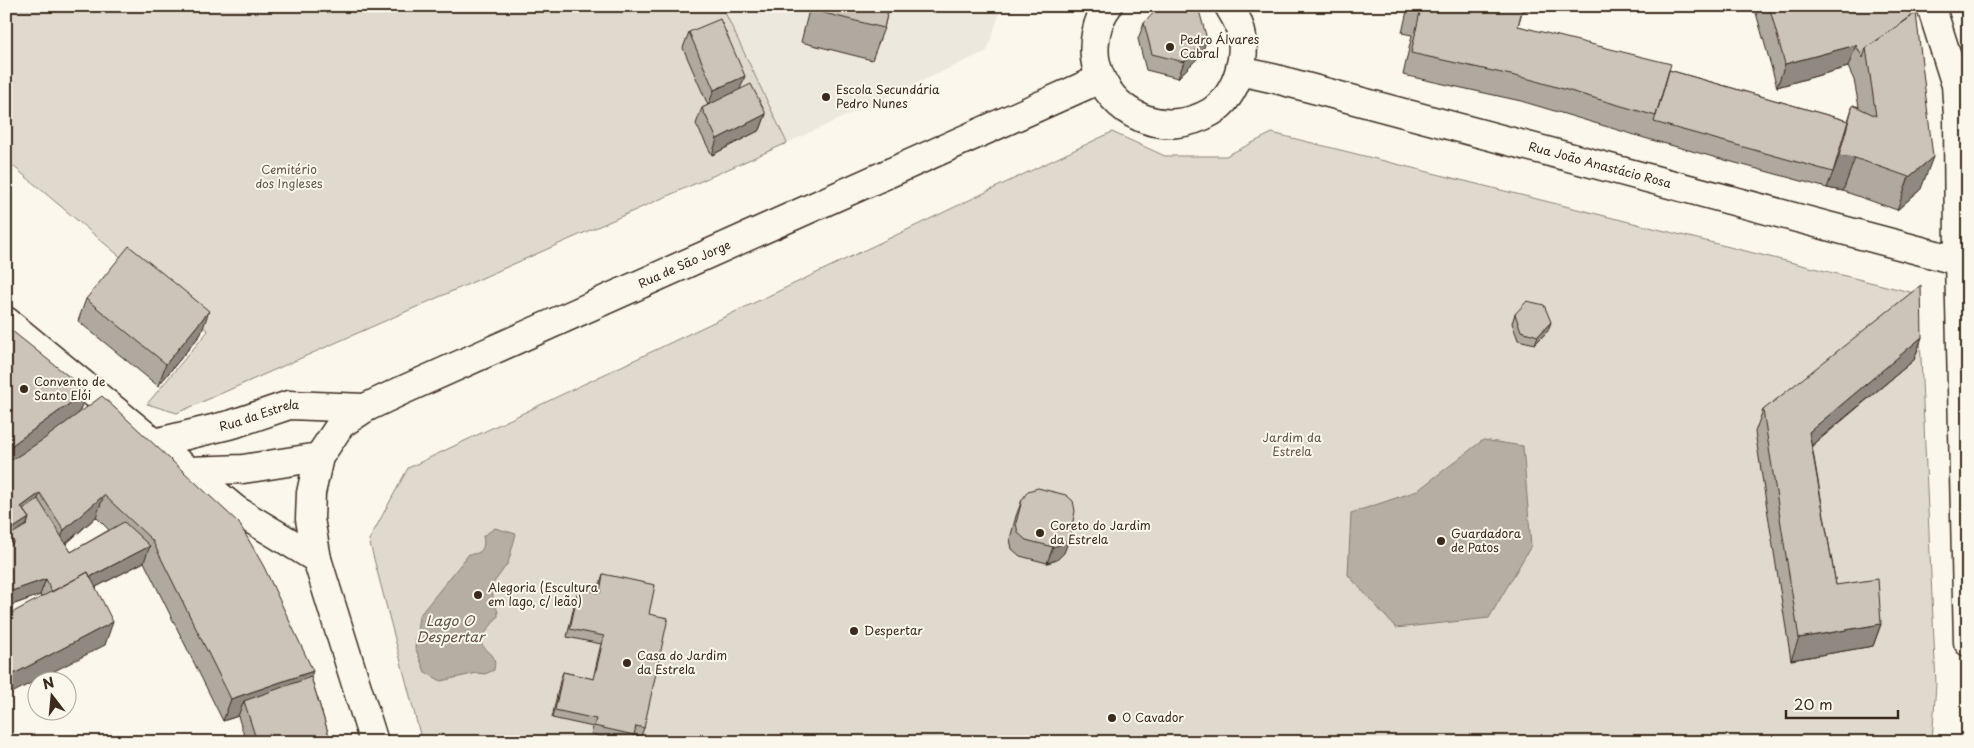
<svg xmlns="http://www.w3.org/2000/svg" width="1974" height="748" viewBox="0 0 1974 748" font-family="'Playpen Sans',sans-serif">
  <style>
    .built { fill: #ede8dd }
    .green { fill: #dfd9ce; stroke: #8d8276 }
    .water { fill: #b6aea2; stroke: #85796d }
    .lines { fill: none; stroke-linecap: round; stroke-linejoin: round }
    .minor-casing { stroke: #3b2a1e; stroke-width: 31 }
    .major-casing { stroke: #3b2a1e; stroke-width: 31 }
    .minor { stroke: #fbf7ec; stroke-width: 28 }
    .major { stroke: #fbf7ec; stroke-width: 28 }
    .wall { fill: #afa99f; stroke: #3b2a1e; fill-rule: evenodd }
    .shaded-wall { fill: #8f8982; stroke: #3b2a1e }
    .building { fill: #ccc4b9; stroke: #3b2a1e }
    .poi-dot { fill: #3b2a1e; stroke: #fbf7ec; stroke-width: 2 }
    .labels { text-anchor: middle; stroke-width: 4; stroke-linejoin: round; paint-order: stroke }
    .poi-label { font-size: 12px; fill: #3b2a1e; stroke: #fbf7ec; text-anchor: start }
    .street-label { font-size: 12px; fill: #3b2a1e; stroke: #fbf7ec }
    .park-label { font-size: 12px; fill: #64564a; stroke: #fbf7ec }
    .water-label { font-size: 14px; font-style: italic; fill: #605246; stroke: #fbf7ec }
  </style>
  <rect width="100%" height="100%" fill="#fbf7ec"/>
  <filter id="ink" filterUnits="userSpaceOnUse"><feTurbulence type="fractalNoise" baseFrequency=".02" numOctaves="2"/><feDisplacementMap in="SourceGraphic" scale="10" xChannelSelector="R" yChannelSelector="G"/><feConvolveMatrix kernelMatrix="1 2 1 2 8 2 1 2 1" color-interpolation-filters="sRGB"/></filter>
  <g filter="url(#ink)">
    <!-- built -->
    <path class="built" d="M722,6H1002L987,51L787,143Z"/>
    <!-- green -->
    <path class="green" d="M6,6H722L787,143L177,413L147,404L208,331L6,160Z
      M1112,132L1165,156H1226L1272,133L1918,294L1936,684L1932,742H422L369,540L408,468Z"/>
    <!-- water -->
    <path class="water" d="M1483,440L1523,446L1531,546L1489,618L1396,628L1348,575L1351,513L1417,491Z
      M495,528L516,534L508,563L492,585L493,599L498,612V616L480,640C484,654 498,650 494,670L485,674L477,673L441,681L425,672L415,647L419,616L469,554C481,555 486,548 483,536Z"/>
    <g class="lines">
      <!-- minor casing -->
      <g class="minor-casing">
        <g id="minor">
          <path d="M1931,6L1956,85L1958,115L1959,261L1968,642"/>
          <path id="s1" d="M1240,71L1276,79L1959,261"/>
          <path d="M6,321L236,510L317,559"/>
          <path id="s2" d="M154,443L233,424L289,405L365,408"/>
          <path d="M188,471L243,469L319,457"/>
        </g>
      </g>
      <!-- major casing -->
      <g class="major-casing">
        <g id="major">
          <path d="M1108,6C1096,21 1092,46 1096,64C1109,116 1165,139 1211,112C1238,95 1250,52 1238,23C1236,17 1232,12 1229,6"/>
          <path id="s3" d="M374,742L317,559L310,519L311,493L319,457L341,424L365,408L401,391L1100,79"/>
        </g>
      </g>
      <!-- minor -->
      <use href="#minor" class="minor"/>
      <!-- major -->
      <use href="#major" class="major"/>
    </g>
    <!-- wall -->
    <path class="wall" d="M810,6H889L884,28L872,60L801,42Z
      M1386,6H1545L1522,12L1518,26L1669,70L1848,121L1853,105L1859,107L1854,80L1848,67L1777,87L1754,6H1907L1921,189L1897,210L1843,191L1827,188L1648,139L1521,101L1403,75L1412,35L1402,33L1407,11Z
      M1144,23L1207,39L1201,55L1178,78L1146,70L1138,39Z
      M689,32L740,89L766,114L760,130L712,155L696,124L702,108L708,105L683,48Z
      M86,299L201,334L158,386L78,321Z
      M1515,314L1548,331L1535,344L1518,340L1512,323Z
      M6,326L79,413L311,677L331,742H246L238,716L223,721L144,562L96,587L105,645L41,598L40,595L6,607ZM96,517L109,530L71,552L66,544Z
      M1922,337L1914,360L1812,446L1836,585L1881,624L1873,646L1791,660L1755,432L1763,410Z
      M1022,500L1064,553L1057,560L1047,563L1020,556L1012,549L1010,539L1016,516Z
      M603,574L649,614L644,728L641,736L634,735L631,742H624L591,734L593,727L552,718L560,681L563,672L593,679L601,644L567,637L576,597L579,588L598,593L600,583Z"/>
    <!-- shaded-wall -->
    <path class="shaded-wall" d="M1521,6H1545L1519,12Z
      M1207,39L1201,55L1178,78L1184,62Z
      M1856,45L1848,67L1777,87L1785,64Z
      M745,76L739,92L708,106L714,90Z
      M766,114L760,130L712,155L717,139Z
      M1839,156L1855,158L1843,191L1827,188Z
      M1933,157L1921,189L1897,210L1909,177Z
      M209,311L201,334L158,386L166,364Z
      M1551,322L1548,331L1535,344L1538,336Z
      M1922,337L1914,360L1801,454L1809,432Z
      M87,391L77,418L6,469V453L8,448Z
      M40,493L32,515L24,521L21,507Z
      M104,495L96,517L56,552L64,530Z
      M29,518L21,541L14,542L10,535L6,547V533Z
      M1070,537L1064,553L1057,560L1047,563L1053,547Z
      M150,546L144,562L48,612L54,596Z
      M46,579L40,595L6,607V593Z
      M113,622L105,645L6,696V678Z
      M1881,624L1873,646L1791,660L1799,638Z
      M313,671L305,693L244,701L238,716L223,721L231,699Z"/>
    <!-- building -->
    <path class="building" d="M813,6H889L884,28L812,10Z
      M1160,6H1194L1198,7L1207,39L1184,62L1152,54L1144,23Z
      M1411,6H1523L1518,26L1671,64L1656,116L1529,79L1411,53L1420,12L1410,11Z
      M1769,6H1907L1911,17L1866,48L1863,58L1856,45L1785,64Z
      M1916,13L1933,157L1909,177L1855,158L1839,156L1853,105L1876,116L1866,48Z
      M720,19L745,76L714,90L689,32Z
      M1669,70L1848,121L1833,172L1654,122Z
      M751,84L766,114L717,139L702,108Z
      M129,246L209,311L166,364L86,299Z
      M1921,285L1922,337L1809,432L1836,585L1878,579L1881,624L1799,638L1763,410Z
      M1527,301L1544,305L1551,322L1538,336L1521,331L1515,314Z
      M6,326L87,391L8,448L6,447Z
      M102,396L239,523L264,567L313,671L231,699L152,540L104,495L64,530L40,493L21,507L29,518L6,533V464L44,439Z
      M1038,488L1066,495L1073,501L1075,511L1070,537L1063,544L1053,547L1026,540L1018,533L1016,523L1022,500L1028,491Z
      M38,499L71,552L124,522L150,546L90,577L88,572L52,592L46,579L6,593V547L14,542L10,535L27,525L29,518L23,510Z
      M88,572L113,622L6,678V616Z
      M603,574L655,585L649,614L668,618L644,728L636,726L634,735L594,726L596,719L555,710L563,672L594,679L604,636L570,629L579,588L600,593Z
      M311,677L331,742H257L244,701Z"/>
  </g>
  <!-- markers -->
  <g class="poi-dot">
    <circle cx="1170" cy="47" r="5"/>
    <circle cx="826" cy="97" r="5"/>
    <circle cx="24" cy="389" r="5"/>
    <circle cx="1040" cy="533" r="5"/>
    <circle cx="1441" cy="541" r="5"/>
    <circle cx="478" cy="595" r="5"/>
    <circle cx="854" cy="631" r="5"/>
    <circle cx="627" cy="663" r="5"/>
    <circle cx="1112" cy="718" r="5"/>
  </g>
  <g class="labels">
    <!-- poi labels -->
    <g class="poi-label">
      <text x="1180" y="44">Pedro Álvares<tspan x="1180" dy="14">Cabral</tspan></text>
      <text x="836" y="94">Escola Secundária<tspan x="836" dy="14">Pedro Nunes</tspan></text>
      <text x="34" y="386">Convento de<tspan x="34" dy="14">Santo Elói</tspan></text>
      <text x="1050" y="530">Coreto do Jardim<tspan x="1050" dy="14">da Estrela</tspan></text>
      <text x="1451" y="538">Guardadora<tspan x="1451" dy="14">de Patos</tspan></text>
      <text x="488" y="592">Alegoria (Escultura<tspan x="488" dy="14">em lago, c/ leão)</tspan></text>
      <text x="864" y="635">Despertar</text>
      <text x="637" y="660">Casa do Jardim<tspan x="637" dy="14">da Estrela</tspan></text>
      <text x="1122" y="722">O Cavador</text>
    </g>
    <!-- street labels -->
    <g class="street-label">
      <text dy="4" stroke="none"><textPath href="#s1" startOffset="372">Rua João Anastácio Rosa</textPath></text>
      <text dy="4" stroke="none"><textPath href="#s3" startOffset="714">Rua de São Jorge</textPath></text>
      <text dy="4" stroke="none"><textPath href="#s2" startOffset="109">Rua da Estrela</textPath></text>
    </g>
    <!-- park labels -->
    <g class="park-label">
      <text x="289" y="174">Cemitério<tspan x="289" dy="14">dos Ingleses</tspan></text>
      <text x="1292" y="442">Jardim da<tspan x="1292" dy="14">Estrela</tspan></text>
    </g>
    <!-- water labels -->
    <g class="water-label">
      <text x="450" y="626">Lago O<tspan x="450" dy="16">Despertar</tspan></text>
    </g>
  </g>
  <!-- margin -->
  <rect width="1974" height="748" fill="none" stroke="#fbf7ec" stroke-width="25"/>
  <rect x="12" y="12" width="1949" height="723" fill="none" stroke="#3b2a1e" stroke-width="2" filter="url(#ink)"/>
  <!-- north arrow -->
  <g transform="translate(52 696) rotate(344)"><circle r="24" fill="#fbf7ec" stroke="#aea59a"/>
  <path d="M0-4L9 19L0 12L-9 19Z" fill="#3b2a1e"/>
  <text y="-8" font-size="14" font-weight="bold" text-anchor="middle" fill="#3b2a1e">N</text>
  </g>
  <!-- scale -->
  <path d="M1786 710v8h112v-8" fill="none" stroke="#3b2a1e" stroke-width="2.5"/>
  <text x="1794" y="710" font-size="15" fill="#3b2a1e" stroke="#fbf7ec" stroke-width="4" paint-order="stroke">20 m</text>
</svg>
